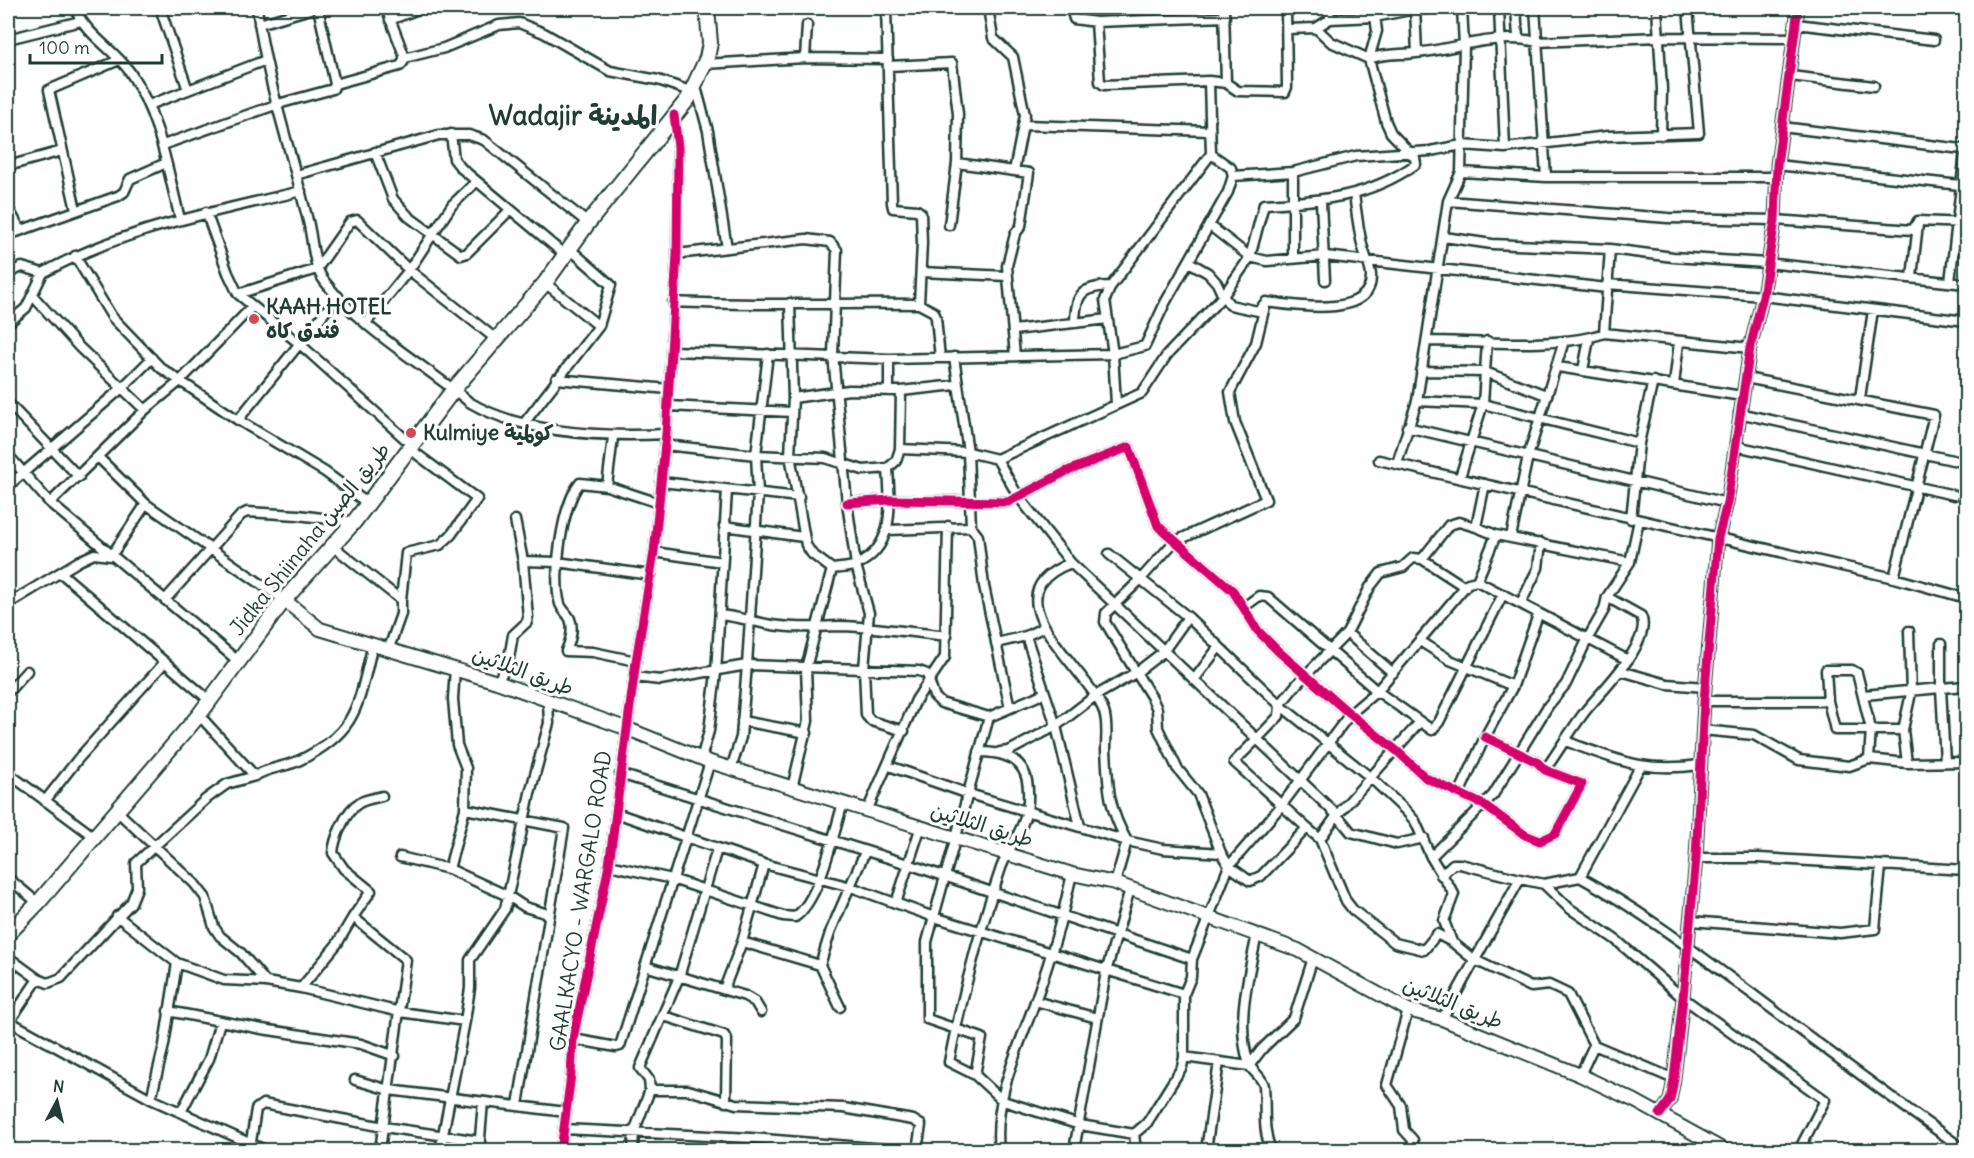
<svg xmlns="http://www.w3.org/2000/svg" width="1974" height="1158" viewBox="0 0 1974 1158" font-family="Delius,'Playpen Sans Arabic',sans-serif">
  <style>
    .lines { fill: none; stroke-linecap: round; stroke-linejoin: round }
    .minor-casing { stroke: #1f3d34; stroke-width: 13 }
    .tertiary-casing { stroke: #1f3d34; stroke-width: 15 }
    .secondary-casing { stroke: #1f3d34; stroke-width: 16 }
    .primary-casing { stroke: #1f3d34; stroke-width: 18 }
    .minor { stroke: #fff; stroke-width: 8 }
    .tertiary { stroke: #fff; stroke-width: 10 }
    .secondary { stroke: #fff; stroke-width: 12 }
    .primary { stroke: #fff; stroke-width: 14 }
    .cycleway-casing { stroke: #fff; stroke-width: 13 }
    .cycleway { stroke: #d6006c; stroke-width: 9 }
    .poi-dot { fill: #d1495b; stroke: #fff; stroke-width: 2 }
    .labels { text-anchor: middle; stroke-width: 6; stroke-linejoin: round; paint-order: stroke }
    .poi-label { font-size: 21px; font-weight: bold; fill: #1f3d34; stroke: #fff; text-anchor: start }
    .street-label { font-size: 21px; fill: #1f3d34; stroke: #fff }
    .district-label { font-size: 27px; font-weight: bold; fill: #1f3d34; stroke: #fff }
  </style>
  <rect width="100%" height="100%" fill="#fff"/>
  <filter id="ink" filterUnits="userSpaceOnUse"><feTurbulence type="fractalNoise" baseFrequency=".0167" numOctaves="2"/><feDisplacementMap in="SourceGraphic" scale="12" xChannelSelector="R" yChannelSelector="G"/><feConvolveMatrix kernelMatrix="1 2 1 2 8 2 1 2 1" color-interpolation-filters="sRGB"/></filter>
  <g filter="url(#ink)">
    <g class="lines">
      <!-- minor casing -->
      <g class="minor-casing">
        <path id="minor" d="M71,8L76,10C86,35 115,50 130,72C160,117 167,168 180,219
          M160,8L188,90
          M257,8C266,79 290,147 307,217C313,237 312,266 325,282C363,331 422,363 469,402C523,434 605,437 666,434
          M318,8L335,84
          M886,8L892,203L893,208L917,210L921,213L922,243L919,304
          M988,8L993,38L1013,57L1025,115L1014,171
          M1071,8L1074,19L1096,22L1100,82L1104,85L1209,81L1226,83L1238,91L1285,92L1287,87L1286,8
          M1224,8L1226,83
          M1329,8L1330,19
          M1415,8L1417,53
          M1499,8L1505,148
          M1516,8L1518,37
          M1535,8L1546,177
          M1657,8L1662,89L1661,135
          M390,20L421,8
          M1096,22L1225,17
          M259,24L314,8
          M1796,24L1934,40
          M1316,28L1331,42L1369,59C1384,53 1400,55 1416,53C1455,49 1499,32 1537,42L1659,37L1794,38
          M1288,29L1316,28L1330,19L1375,17L1415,9L1449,8
          M8,39L81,21
          M404,58L444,48L499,25L519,23L544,33L610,71L658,80L693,92
          M805,58L807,25
          M705,64L805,58L888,59
          M888,66L952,63L958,114L957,163L949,225
          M1790,76L1874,86
          M696,87L708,131L727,248
          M149,105L266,60
          M1025,125L1210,131
          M1782,127L1962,149L1965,152L1950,282
          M451,134L454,159L461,168L565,255
          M163,145L278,104L333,89L335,84L400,66L404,61V55L386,8
          M375,152L393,199L409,217L461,255L467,253L510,210
          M957,163L1029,173L1021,226L1015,234L1007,266L1015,356
          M1777,165L1960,185
          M8,166L62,151
          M1461,172L1546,177H1776
          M296,175L439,135H469L484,140L588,223
          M1233,176L1293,172L1356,156L1430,151L1462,145L1505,148L1608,136L1699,133L1688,8
          M1448,201L1668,218L1775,220L1913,230L1918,221L1966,223
          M1321,202L1325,280
          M8,208L20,229
          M76,210L49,90L119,60
          M206,212L228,273L238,294L301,345L413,446
          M1209,225L1250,257L1267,261L1325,256L1607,288
          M8,235L118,196L124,192L130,179L166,163
          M1444,237L1492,244L1610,249L1673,257L1766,263L1966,284
          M570,249L611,285L599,326
          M677,254L806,239L830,242L837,250L833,355L847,503L856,565L869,613L864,668L866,715L871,721L904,731
          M75,256L112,317L161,368L238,420L325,472L367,503
          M1293,258V172
          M1189,262L1208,273L1217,283L1223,296L1230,305L1258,311L1266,302C1292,305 1373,320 1371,275C1370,265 1364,254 1362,244C1358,227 1356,210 1354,193
          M921,272L1007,276
          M8,273L22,267L43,273C124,228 212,213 301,191
          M1912,277L1918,224
          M1607,284L1763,296L1966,321
          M1111,286L1105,300L1113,354L1116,404
          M238,294L317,269L350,222L357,220L409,270L497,340
          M34,297L79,347L145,410
          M673,302C755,306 837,303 919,304L934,312L936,318L940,358
          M1266,302L1256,343L1230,392L1235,422L1266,500L1174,542L1139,581L1106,613L1105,622L1152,698L1157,709L1158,728L1177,768L1198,794L1221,853L1229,866L1250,881L1261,876L1307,828L1320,839L1337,815L1420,722
          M790,303L793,398L790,455L806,545L812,554L832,569L806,668L808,721L792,788
          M1075,321C1076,293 1082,287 1111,286L1211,154
          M8,323L26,308L43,273
          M366,323L409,270L452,205L476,182
          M1014,330L1108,319
          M1604,333L1610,249
          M1427,341C1475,341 1562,349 1604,333L1750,348
          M672,351L889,359L1113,354L1145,346L1165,303L1228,192L1233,176L1231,168L1211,154L1209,81
          M954,357L968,452L971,527L978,536L984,586L1010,708
          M1558,367L1742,396
          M1583,370L1589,339
          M1421,371L1485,372L1546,395
          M1746,378L1934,415L1894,578
          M556,379L669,389
          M1674,385L1679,342
          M889,391V359
          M793,398L849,390L901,391
          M1860,398L1873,310
          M1417,401L1483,404L1639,443
          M8,403L79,477
          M668,406L792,412
          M1739,413L1957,461
          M238,420L338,296
          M525,422L599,326L545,283
          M1407,427L1727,503
          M665,445L756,455L825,458L863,470L888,468L896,461L900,449L901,391L956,385
          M1736,446L1954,495
          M900,449L968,452L997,459L1142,393L1167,355L1223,296L1250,257L1264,204C1321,201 1368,198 1416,164L1415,158L1391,133L1386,122L1369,59L1377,31L1374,8
          M8,455L50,503L238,661
          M99,458L146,504L284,600
          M997,459L1018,496L1071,563L1257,739L1234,762L1307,828
          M1379,460L1894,578L1966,598
          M1397,463L1417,401L1448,201L1461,172L1464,45L1462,8
          M1460,477L1483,404L1487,341
          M661,482L799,497
          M8,486L122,388L152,358
          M607,486L613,437
          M50,503L145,410L179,382L252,307
          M847,503L890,500L1008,502L1065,472L1129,447L1158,526L1233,591L1258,631L1278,651L1350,714L1397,751L1426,778L1484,805L1525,835L1540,841L1555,834L1582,784L1545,770L1537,762L1485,737
          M1631,519L1639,443L1653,381
          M724,526L803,537
          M1476,527L1496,535L1630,562
          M888,530L971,527
          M1511,537L1528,456L1564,341
          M334,547L401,600V614L389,648
          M654,552L722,562
          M1109,554L1188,617L1280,705L1370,777L1405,810L1415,821L1431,857L1454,894L1444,921L1452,942L1473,959L1531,987L1549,985L1568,994L1594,1045L1674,1079
          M1422,559L1465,587
          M523,561L557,562L651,575
          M1071,563C983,596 1088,667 1104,712C1108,723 1106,737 1106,749C1108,786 1108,808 1127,841L1115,883
          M832,569C839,568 849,568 856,565C896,547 890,505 888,468
          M61,573L209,700
          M1477,581L1496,535
          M165,600L241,515L247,512L298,515L354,522
          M401,600L406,553L440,545L451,535L477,499L410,449
          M1521,603L1538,568L1541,543
          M8,604L79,561L94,554L111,556L146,504
          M1244,607L1259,596L1268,597L1377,691L1432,730L1439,722L1503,594
          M720,615C741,617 760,624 780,626C801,629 820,626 840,626C876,627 912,632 947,636
          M1347,633L1393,673
          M1026,636L1056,726L1080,826
          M1420,641L1450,660L1513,686
          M996,643L1026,636L1044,627
          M1941,644V688L1966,686
          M636,661L593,652L566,651C570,642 574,629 570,619C568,614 562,610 560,604C552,577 562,504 580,483L607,486L659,503
          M1621,671L1667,684L1705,687
          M634,677L660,680L747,665L919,671L927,674L934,696L941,703L989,717L927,942V1019L982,1038L975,1075
          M1194,680L1218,648
          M497,682L508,664L513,635L527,622L528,617L523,561L515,520
          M8,692L27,671
          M1864,695L1941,688L1945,762
          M1704,701H1828L1826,670H1852L1857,673L1871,729L1869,759
          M1828,701L1835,730H1903
          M199,715L255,776C266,768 285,767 298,761C359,732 358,704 373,644
          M989,717L1045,693
          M742,721L807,733
          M1702,730L1754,735L1799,760L1849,766L1869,759L1907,763L1966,762
          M1565,741C1618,760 1642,773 1700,765
          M979,752C995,752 1018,755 1025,774C1029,783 1029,804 1026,814C1021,834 1008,849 1001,868C979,931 962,996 949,1062L975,1075L1003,1101L1080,1125L1134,1134
          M1000,752L1009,751L1056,726L1095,696L1137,672L1163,652L1188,617
          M701,759L709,731L716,673L727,490
          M1907,763L1903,730L1911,693L1909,631
          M889,766L969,794L1127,841L1163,849L1221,853
          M731,769L741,737L747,665L758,493L756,455L768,354
          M1545,770C1559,750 1572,728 1587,709C1602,691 1653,641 1641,616L1607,597
          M8,773L93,836
          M620,774L911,865L1192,959
          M1460,792L1485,737L1513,686L1538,615
          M45,801L78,759L165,662
          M465,809L564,828L518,1105
          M117,811L194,883L205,897L214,927L220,936L241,953L266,982
          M867,811L916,700L945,657L948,526
          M616,813L764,864L851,887L934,917L1184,994
          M1424,838L1397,844L1351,832L1337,815L1257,739L1279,716L1280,705L1297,684L1347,633L1370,587L1381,573L1403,567L1413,558L1422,559L1449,525L1459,522L1476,527L1485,484
          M1320,839L1346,901L1353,910L1395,943L1424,950L1437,934L1452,942
          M400,857L449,869L508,896L530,793L549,723L548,702
          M1431,857L1493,795L1548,706L1566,684L1588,638L1604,610L1607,597L1630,562L1639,520
          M1696,858H1759L1966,870
          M609,865L672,879L783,916L795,917C820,900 834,832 843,803
          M449,869L465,809L466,768L457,745L453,699L455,668
          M1441,875L1453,864H1460L1520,879
          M1580,877L1640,767
          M8,878L38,903
          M1544,884L1580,877C1642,911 1698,954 1755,996C1824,1048 1894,1100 1965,1150
          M896,903L921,826
          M117,916L177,963L224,980L266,982L301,988L400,1012L465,1021
          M1691,921L1840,933L1875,929L1881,866
          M1257,934C1249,975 1235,1023 1249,1064C1252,1072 1262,1076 1264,1086C1266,1109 1262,1129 1271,1150
          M742,942L820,965
          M8,957L38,979L13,1016L12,1021L16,1025L151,1099L265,1150
          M645,966L745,996L755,1002L761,1012
          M38,979L48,983L61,978L131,903L137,888L136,863L206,799L227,784L255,776
          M301,988L337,944L353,917
          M724,989L742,942L764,864
          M1035,1001L1097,1018
          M840,1007L820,965L831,930L865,852
          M1408,1010L1387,1085L1401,1106L1404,1130L1413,1140L1414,1150
          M168,1011L262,1029L361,1044L395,1056
          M664,1016L724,1035L727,1040L726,1102
          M1442,1019L1520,879L1544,884L1569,908L1616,940L1683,998L1825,1100L1799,1150
          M573,1039L616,1047L620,1046L710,762
          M1184,1057L1249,1066L1262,1049L1294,1018L1313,958
          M1580,1075L1594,1045
          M355,1080L389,1090L566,1112
          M650,1090H688L736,1104L843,1108L913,1120L921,1125L917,1150
          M151,1099L164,1045L177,963
          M181,1112L209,1059L220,1022
          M564,1129L751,1138L898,1150
          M251,1142L256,1109L263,1104L384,1127L480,1141
          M380,1150L406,960L353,917L371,891L344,869L333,853C334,839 346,810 359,803C366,799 375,798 382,796
          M440,1150L465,1021L470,988V960L505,909L508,896L525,907L548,914
          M479,1150L483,1102
          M561,1150L571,1075L573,1039L609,865L636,661L654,552L666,434L677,254L678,147L674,116
          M633,1150L634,1132L650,1090L649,1080L640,1068L679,977L717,849
          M999,1150C993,1097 1019,1048 1036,999C1051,958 1063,916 1072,874
          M1074,1150L1106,972L1130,889
          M1136,1150L1134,1134L1147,1123L1182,1067L1184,1057V994L1191,977L1192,959L1229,866L1281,806L1350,714L1377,691L1468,583L1477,581L1628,660
          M1206,1150L1219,1062"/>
      </g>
      <!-- tertiary casing -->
      <g class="tertiary-casing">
        <path id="tertiary" d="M1660,1114L1670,1100L1674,1079L1683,998L1696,858L1704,701L1718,538L1727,503L1750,348L1763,296L1775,220L1777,165L1798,8"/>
      </g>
      <!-- secondary casing -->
      <g class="secondary-casing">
        <path id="secondary" d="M284,600L320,629L497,682L628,729L710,762L1072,874L1115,883L1298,950L1408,1010L1442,1019L1580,1075L1635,1101L1724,1150"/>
      </g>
      <!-- primary casing -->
      <g class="primary-casing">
        <path id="primary" d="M8,934L38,903L199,715L284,600L354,522L454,389L545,283L588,223L688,99L707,58L710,43L707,8"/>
      </g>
      <!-- minor -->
      <use href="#minor" class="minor"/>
      <!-- tertiary -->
      <use href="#tertiary" class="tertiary"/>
      <!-- secondary -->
      <use href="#secondary" class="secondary"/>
      <!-- primary -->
      <use href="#primary" class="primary"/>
      <!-- cycleway casing -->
      <g class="cycleway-casing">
        <path id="cycleway" d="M847,503L890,500L1008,502L1065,472L1129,447L1158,526L1233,591L1258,631L1278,651L1350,714L1397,751L1426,778L1484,805L1525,835L1540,841L1555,834L1582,784L1545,770L1537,762L1485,737
          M1660,1114L1670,1100L1674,1079L1683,998L1696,858L1704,701L1718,538L1727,503L1750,348L1763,296L1775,220L1777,165L1798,8
          M561,1150L571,1075L573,1039L609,865L636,661L654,552L666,434L677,254L678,147L674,115"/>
      </g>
      <!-- cycleway -->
      <use href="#cycleway" class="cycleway"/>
    </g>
  </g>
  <!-- markers -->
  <g class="poi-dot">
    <circle cx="254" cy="319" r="6"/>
    <circle cx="411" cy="433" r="6"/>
  </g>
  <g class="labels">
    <!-- poi labels -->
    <g class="poi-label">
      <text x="266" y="314">KAAH HOTEL<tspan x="266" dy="24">فندق كاه</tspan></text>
      <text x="423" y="440">Kulmiye كولمية</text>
    </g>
    <!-- street labels -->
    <g class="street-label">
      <text transform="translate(310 539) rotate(-51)" y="7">Jidka Shiinaha طريق الصين</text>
      <text transform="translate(523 671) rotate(20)" y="7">طريق الثلاثين</text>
      <text transform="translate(982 825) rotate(17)" y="7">طريق الثلاثين</text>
      <text transform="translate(581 901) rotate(-81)" y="7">GAALKACYO - WARGALO ROAD</text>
      <text transform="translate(1453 1003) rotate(22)" y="7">طريق الثلاثين</text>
    </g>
    <!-- district labels -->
    <g class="district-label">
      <text x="573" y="125">Wadajir المدينة</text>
    </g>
  </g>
  <!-- margin -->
  <rect width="1974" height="1158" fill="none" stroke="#fff" stroke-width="30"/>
  <rect x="15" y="15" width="1944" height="1128" fill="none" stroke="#1f3d34" stroke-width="2" filter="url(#ink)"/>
  <!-- north arrow -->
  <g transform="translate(57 1101) rotate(7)" stroke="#ffffff" stroke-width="4.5" paint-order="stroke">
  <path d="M0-4.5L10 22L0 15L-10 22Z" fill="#1f3d34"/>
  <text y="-9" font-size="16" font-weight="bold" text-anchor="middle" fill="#1f3d34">N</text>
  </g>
  <!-- scale -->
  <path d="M30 54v9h132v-9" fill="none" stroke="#1f3d34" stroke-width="3"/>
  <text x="39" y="54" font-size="18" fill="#1f3d34" stroke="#ffffff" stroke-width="4.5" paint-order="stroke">100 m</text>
</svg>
